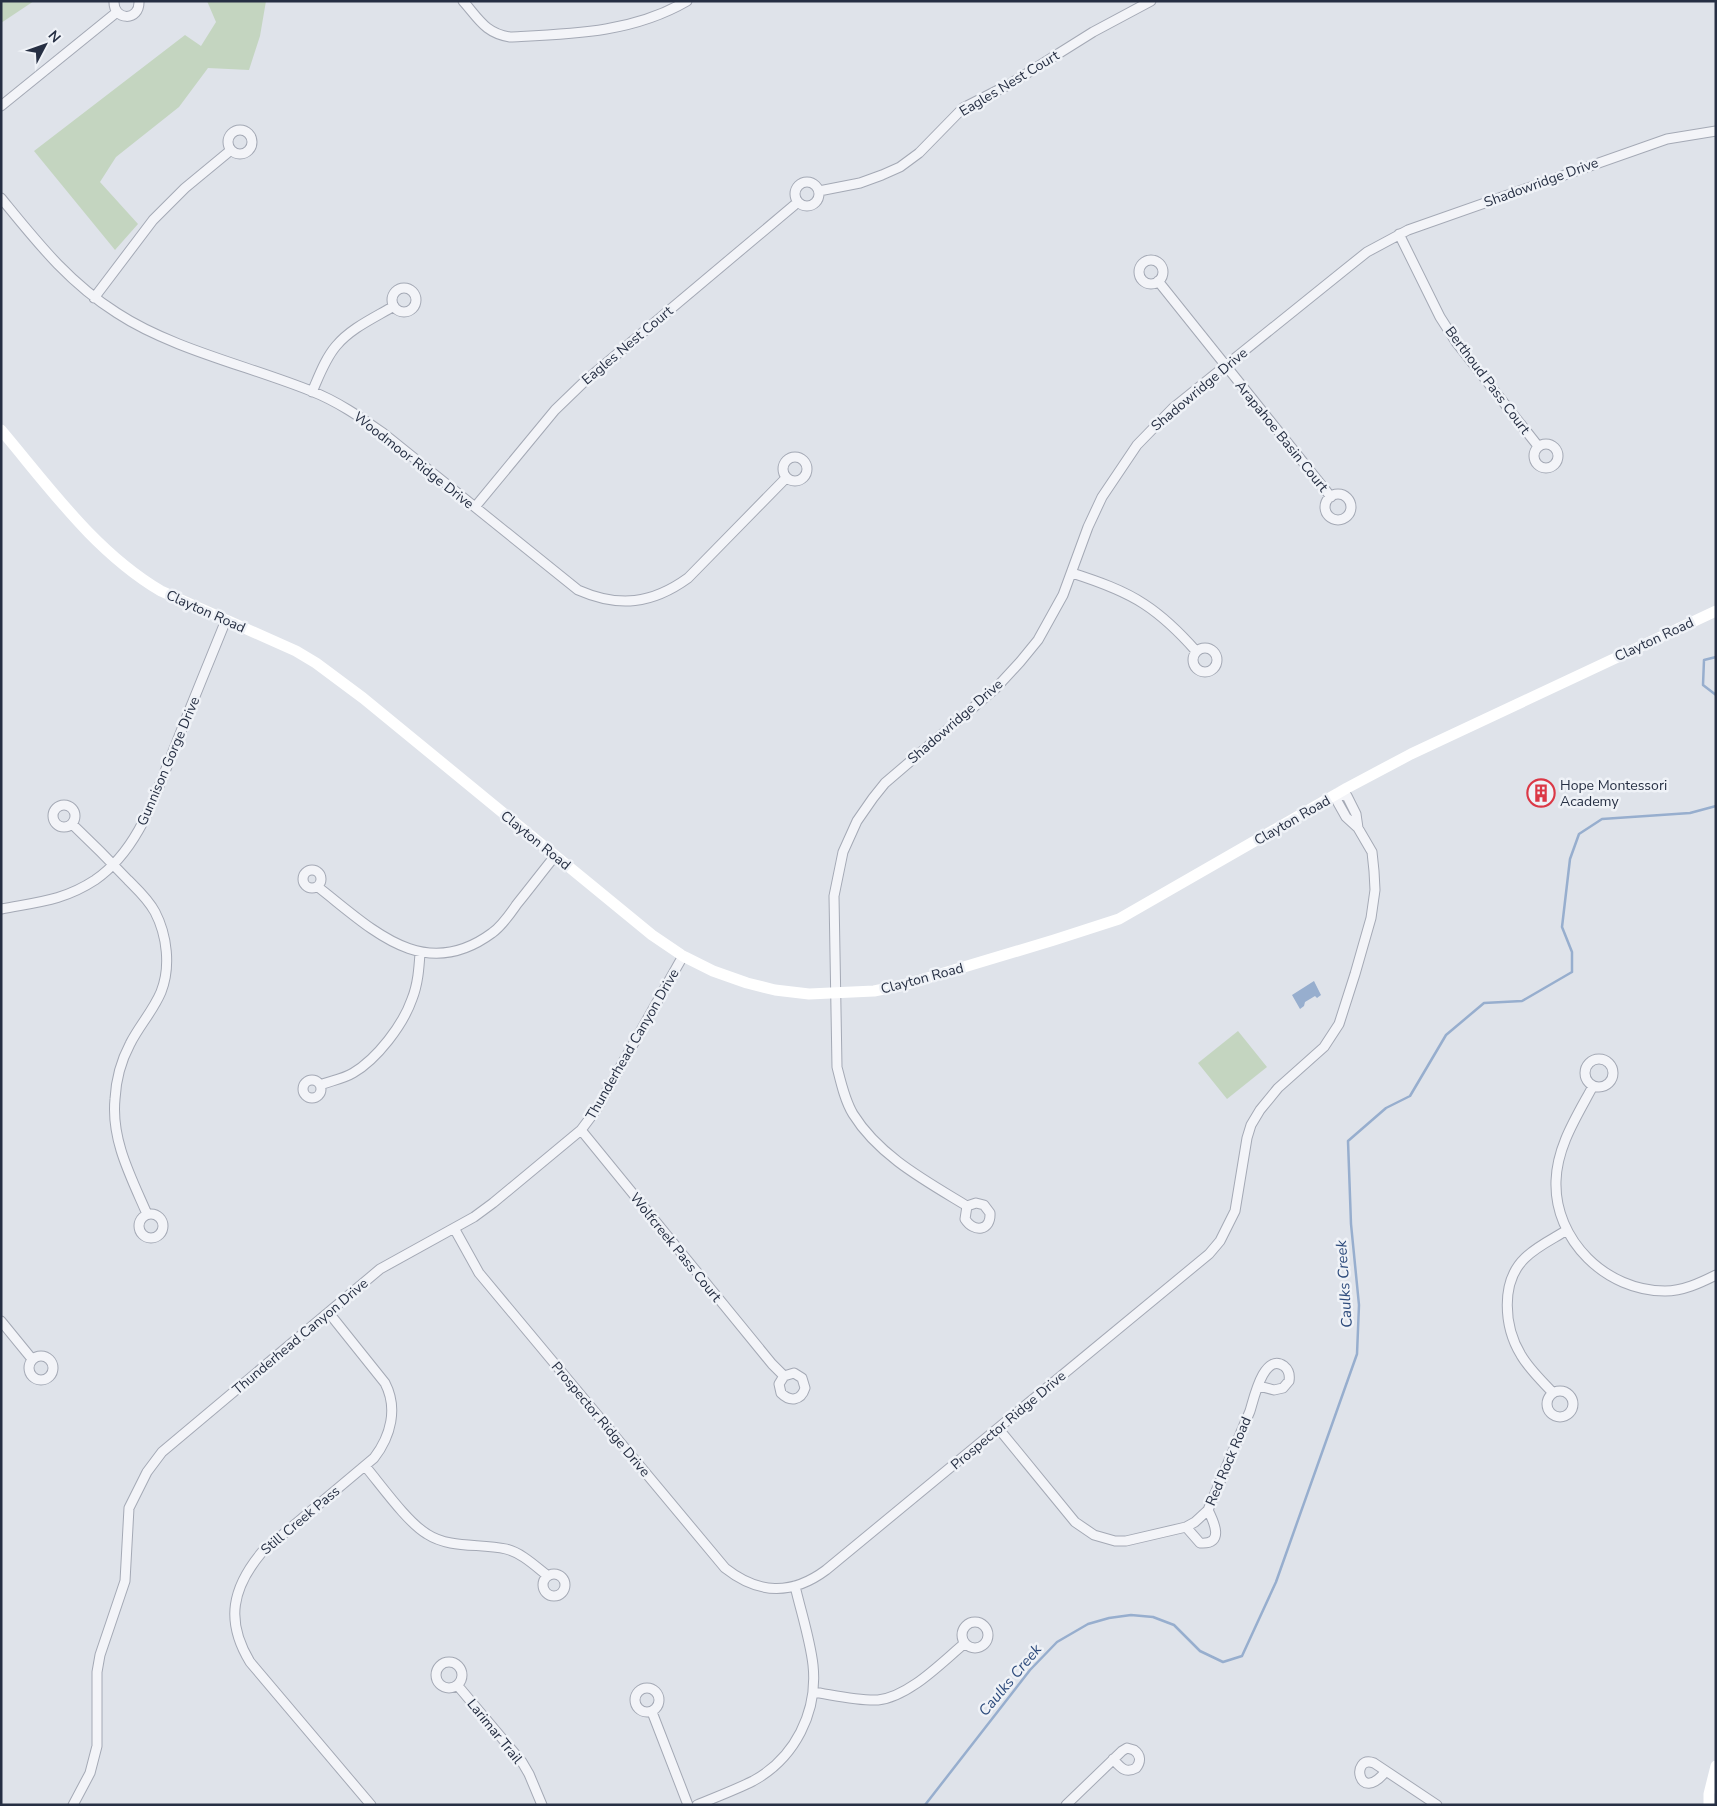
<svg xmlns="http://www.w3.org/2000/svg" width="1717" height="1806" viewBox="0 0 1717 1806" font-family="'Nunito Sans',sans-serif">
  <style>
    .green { fill: #c4d5c0 }
    .water { fill: #97aece }
    .lines { fill: none; stroke-linecap: round; stroke-linejoin: round }
    .stream { stroke: #97aece; stroke-width: 2.5 }
    .street-casing { stroke: #a4a9b5; stroke-width: 11 }
    .street { stroke: #f3f4f8; stroke-width: 9 }
    .secondary { stroke: #fff; stroke-width: 11 }
    .labels { text-anchor: middle; stroke-width: 5; stroke-linejoin: round; paint-order: stroke }
    .street-label { font-size: 14px; fill: #262f43; stroke: #eff2f7 }
    .poi-label { font-size: 14px; fill: #262f43; stroke: #eff2f7; text-anchor: start }
    .water-label { font-size: 15px; font-style: italic; fill: #2c4a7b; stroke: #eff2f7 }
  </style>
  <rect width="100%" height="100%" fill="#dfe3ea"/>
  <!-- green -->
  <path class="green" d="M1,1H34L1,23Z
    M207,1H266L260,36L249,70L208,68L179,107L116,157L100,182L138,224L115,250L34,151L185,35L201,46L216,22Z
    M1238,1031L1267,1067L1227,1099L1198,1063Z"/>
  <!-- water -->
  <path class="water" d="M1314,981L1321,995L1317,998L1315,996L1305,1002L1304,1006L1300,1009L1292,995Z"/>
  <g class="lines">
    <!-- stream -->
    <path class="stream" d="M1716,657L1704,660L1703,685L1716,695
      M925,1805L1030,1670L1057,1642L1088,1624L1109,1618L1131,1615L1153,1617L1174,1625L1200,1651L1223,1662L1242,1656L1276,1582L1357,1354L1359,1305L1351,1224L1348,1141L1386,1108L1410,1096L1446,1035L1484,1003L1522,1001L1572,972V952L1562,927L1570,859L1579,834L1602,819L1690,813L1716,806"/>
    <!-- street casing -->
    <g class="street-casing">
      <path id="street" d="M114,1C113,21 140,22 139,1
        M463,1C479,19 485,33 510,37C571,34 632,33 687,1
        M1,106L117,12
        M228 142a12 12 0 1 1 24 0a12 12 0 1 1-24 0Z
        M795 194a12 12 0 1 1 24 0a12 12 0 1 1-24 0Z
        M819,191L860,183L882,175L900,167L919,153L963,108L1010,84L1093,32L1151,1
        M1,198C37,242 68,282 117,313C172,349 249,366 311,391C337,401 360,417 383,433L578,590C619,608 652,604 688,578L786,478
        M1399,234L1440,317L1456,342L1538,446
        M1139 272a12 12 0 1 1 24 0a12 12 0 1 1-24 0Z
        M1158,281L1331,497
        M392 300a12 12 0 1 1 24 0a12 12 0 1 1-24 0Z
        M94,298L153,220L185,188L231,150
        M312,392C319,376 325,359 336,346C351,328 374,318 394,306
        M1534 456a12 12 0 1 1 24 0a12 12 0 1 1-24 0Z
        M783 469a12 12 0 1 1 24 0a12 12 0 1 1-24 0Z
        M1325 507a13 13 0 1 1 26 0a13 13 0 1 1-26 0Z
        M475,507L555,410L585,381L798,202
        M1072,573C1097,581 1123,590 1144,604C1164,617 1181,634 1196,651
        M1193 660a12 12 0 1 1 24 0a12 12 0 1 1-24 0Z
        M53 816a11 11 0 1 1 22 0a11 11 0 1 1-22 0Z
        M72,824C91,842 110,861 128,880C138,890 148,899 155,912C167,935 171,967 161,992C153,1011 139,1026 130,1044C121,1061 116,1079 115,1099C111,1140 131,1177 147,1214
        M303 879a9 9 0 1 1 18 0a9 9 0 1 1-18 0Z
        M318,887C371,928 423,984 492,933C502,926 510,914 517,904C530,888 542,872 555,856
        M1,909C37,902 63,901 95,880C140,849 156,792 176,744C192,703 209,662 226,620
        M1585 1073a14 14 0 1 1 28 0a14 14 0 1 1-28 0Z
        M303 1089a9 9 0 1 1 18 0a9 9 0 1 1-18 0Z
        M320,1085C330,1081 343,1079 353,1073C377,1059 403,1025 412,999C418,984 419,968 420,953
        M1593,1086C1577,1116 1557,1146 1556,1181C1554,1240 1606,1291 1665,1291C1683,1291 1700,1283 1716,1275
        M581,1130L772,1364L784,1376L779,1384L781,1393C790,1402 801,1401 805,1388L802,1378L794,1373L784,1376
        M976,1203L984,1205L990,1213C991,1231 974,1233 965,1219L967,1206Z
        M967,1206C926,1181 879,1156 853,1114C845,1101 841,1083 837,1067L834,896L843,852L857,821L873,798L885,783L996,688L1020,662L1038,640L1063,595L1088,527L1102,497L1137,445L1173,408L1342,272L1367,252L1408,230L1667,139L1716,131
        M139 1226a12 12 0 1 1 24 0a12 12 0 1 1-24 0Z
        M454,1228L479,1273L725,1568C758,1594 791,1596 826,1570L1209,1254L1220,1241L1235,1211L1247,1138L1251,1125L1260,1110L1278,1088L1324,1047L1339,1024L1355,974L1371,918L1375,890L1374,871L1372,852L1358,828L1346,817L1337,801L1339,793L1347,796L1356,814L1358,828
        M329,1313L385,1383C398,1408 391,1436 374,1458L262,1552C232,1588 225,1621 250,1662L371,1805
        M1,1321L32,1359
        M29 1368a12 12 0 1 1 24 0a12 12 0 1 1-24 0Z
        M1547 1404a13 13 0 1 1 26 0a13 13 0 1 1-26 0Z
        M1553,1393C1542,1381 1529,1369 1521,1355C1504,1327 1500,1282 1525,1258C1537,1246 1553,1239 1567,1230
        M998,1428L1075,1522L1094,1535L1115,1541H1126L1186,1527L1195,1522L1208,1510L1250,1411C1254,1398 1264,1352 1284,1366C1289,1370 1290,1375 1289,1381L1283,1388L1274,1390L1259,1386
        M365,1466C381,1485 407,1522 427,1534C450,1549 480,1543 506,1549C522,1553 535,1566 548,1576
        M1186,1527L1200,1543C1225,1545 1214,1522 1208,1510
        M543 1585a11 11 0 1 1 22 0a11 11 0 1 1-22 0Z
        M962 1635a13 13 0 1 1 26 0a13 13 0 1 1-26 0Z
        M436 1675a13 13 0 1 1 26 0a13 13 0 1 1-26 0Z
        M458,1686L522,1762L529,1774L542,1805
        M635 1700a12 12 0 1 1 24 0a12 12 0 1 1-24 0Z
        M813,1692C833,1695 857,1701 878,1700C909,1697 942,1662 965,1643
        M652,1712L688,1805
        M1386,1771C1358,1806 1350,1754 1374,1763L1437,1805
        M73,1805L90,1773L97,1746V1672L100,1655L125,1581L129,1508L147,1472L162,1452L380,1269L474,1217L493,1203L581,1130L596,1110L683,956
        M697,1805C716,1797 735,1790 753,1781C795,1758 818,1712 813,1665C810,1639 801,1612 795,1586
        M1066,1805L1122,1751L1127,1748L1134,1750C1141,1755 1141,1762 1136,1768C1125,1774 1120,1767 1113,1759"/>
    </g>
    <!-- street -->
    <use href="#street" class="street"/>
    <!-- secondary -->
    <path class="secondary" d="M1,430C50,488 95,552 161,591L296,651L316,663L363,698L652,935L683,956L713,971L747,983L775,990L809,994L874,991L904,985L1054,940L1119,919L1347,788L1411,754L1716,611
      M1709,1805V1794L1716,1766"/>
  </g>
  <!-- icons -->
  <defs>
    <g id="building-ring" transform="scale(1.4375)"><circle r="9.5" fill="#eff2f7" stroke="#db3846" stroke-width="1.5"/><path d="M-4-6H4V6H1V3H-1V6H-4ZM-2.5-4.3h1.7v1.8h-1.7ZM.8-4.3h1.7v1.8H.8ZM-2.5-1h1.7V.8h-1.7ZM.8-1h1.7V.8H.8Z" fill="#db3846"/></g>
  </defs>
  <g fill-rule="evenodd">
    <use href="#building-ring" x="1541" y="793"/>
  </g>
  <g class="labels">
    <!-- street labels -->
    <g class="street-label">
      <text transform="translate(1009 83) rotate(-31)" y="5">Eagles Nest Court</text>
      <text transform="translate(1541 182) rotate(-20)" y="5">Shadowridge Drive</text>
      <text transform="translate(627 345) rotate(-40)" y="5">Eagles Nest Court</text>
      <text transform="translate(1488 380) rotate(53)" y="5">Berthoud Pass Court</text>
      <text transform="translate(1199 389) rotate(-40)" y="5">Shadowridge Drive</text>
      <text transform="translate(1282 436) rotate(51)" y="5">Arapahoe Basin Court</text>
      <text transform="translate(414 460) rotate(38)" y="5">Woodmoor Ridge Drive</text>
      <text transform="translate(206 611) rotate(24)" y="5">Clayton Road</text>
      <text transform="translate(1654 639) rotate(-25)" y="5">Clayton Road</text>
      <text transform="translate(955 721) rotate(-41)" y="5">Shadowridge Drive</text>
      <text transform="translate(168 761) rotate(-67)" y="5">Gunnison Gorge Drive</text>
      <text transform="translate(1292 820) rotate(-30)" y="5">Clayton Road</text>
      <text transform="translate(536 840) rotate(39)" y="5">Clayton Road</text>
      <text transform="translate(922 978) rotate(-15)" y="5">Clayton Road</text>
      <text transform="translate(632 1044) rotate(-60)" y="5">Thunderhead Canyon Drive</text>
      <text transform="translate(676 1247) rotate(51)" y="5">Wolfcreek Pass Court</text>
      <text transform="translate(300 1336) rotate(-40)" y="5">Thunderhead Canyon Drive</text>
      <text transform="translate(601 1419) rotate(50)" y="5">Prospector Ridge Drive</text>
      <text transform="translate(1008 1420) rotate(-40)" y="5">Prospector Ridge Drive</text>
      <text transform="translate(1228 1461) rotate(-67)" y="5">Red Rock Road</text>
      <text transform="translate(300 1520) rotate(-40)" y="5">Still Creek Pass</text>
      <text transform="translate(495 1731) rotate(51)" y="5">Larimar Trail</text>
    </g>
    <!-- poi labels -->
    <g class="poi-label">
      <text x="1560" y="790">Hope Montessori<tspan x="1560" dy="16">Academy</tspan></text>
    </g>
    <!-- water labels -->
    <g class="water-label">
      <text transform="translate(1344 1284) rotate(-94)" y="5">Caulks Creek</text>
      <text transform="translate(1010 1680) rotate(-50)" y="5">Caulks Creek</text>
    </g>
  </g>
  <!-- border -->
  <rect width="1717" height="1806" fill="none" stroke="#262f43" stroke-width="5"/>
  <!-- north arrow -->
  <g transform="translate(45 45) rotate(49)" stroke="#eff2f7" stroke-width="4" paint-order="stroke">
  <path d="M0-4L9 19L0 12L-9 19Z" fill="#262f43"/>
  <text y="-8" font-size="14" font-weight="bold" text-anchor="middle" fill="#262f43">N</text>
  </g>
</svg>
